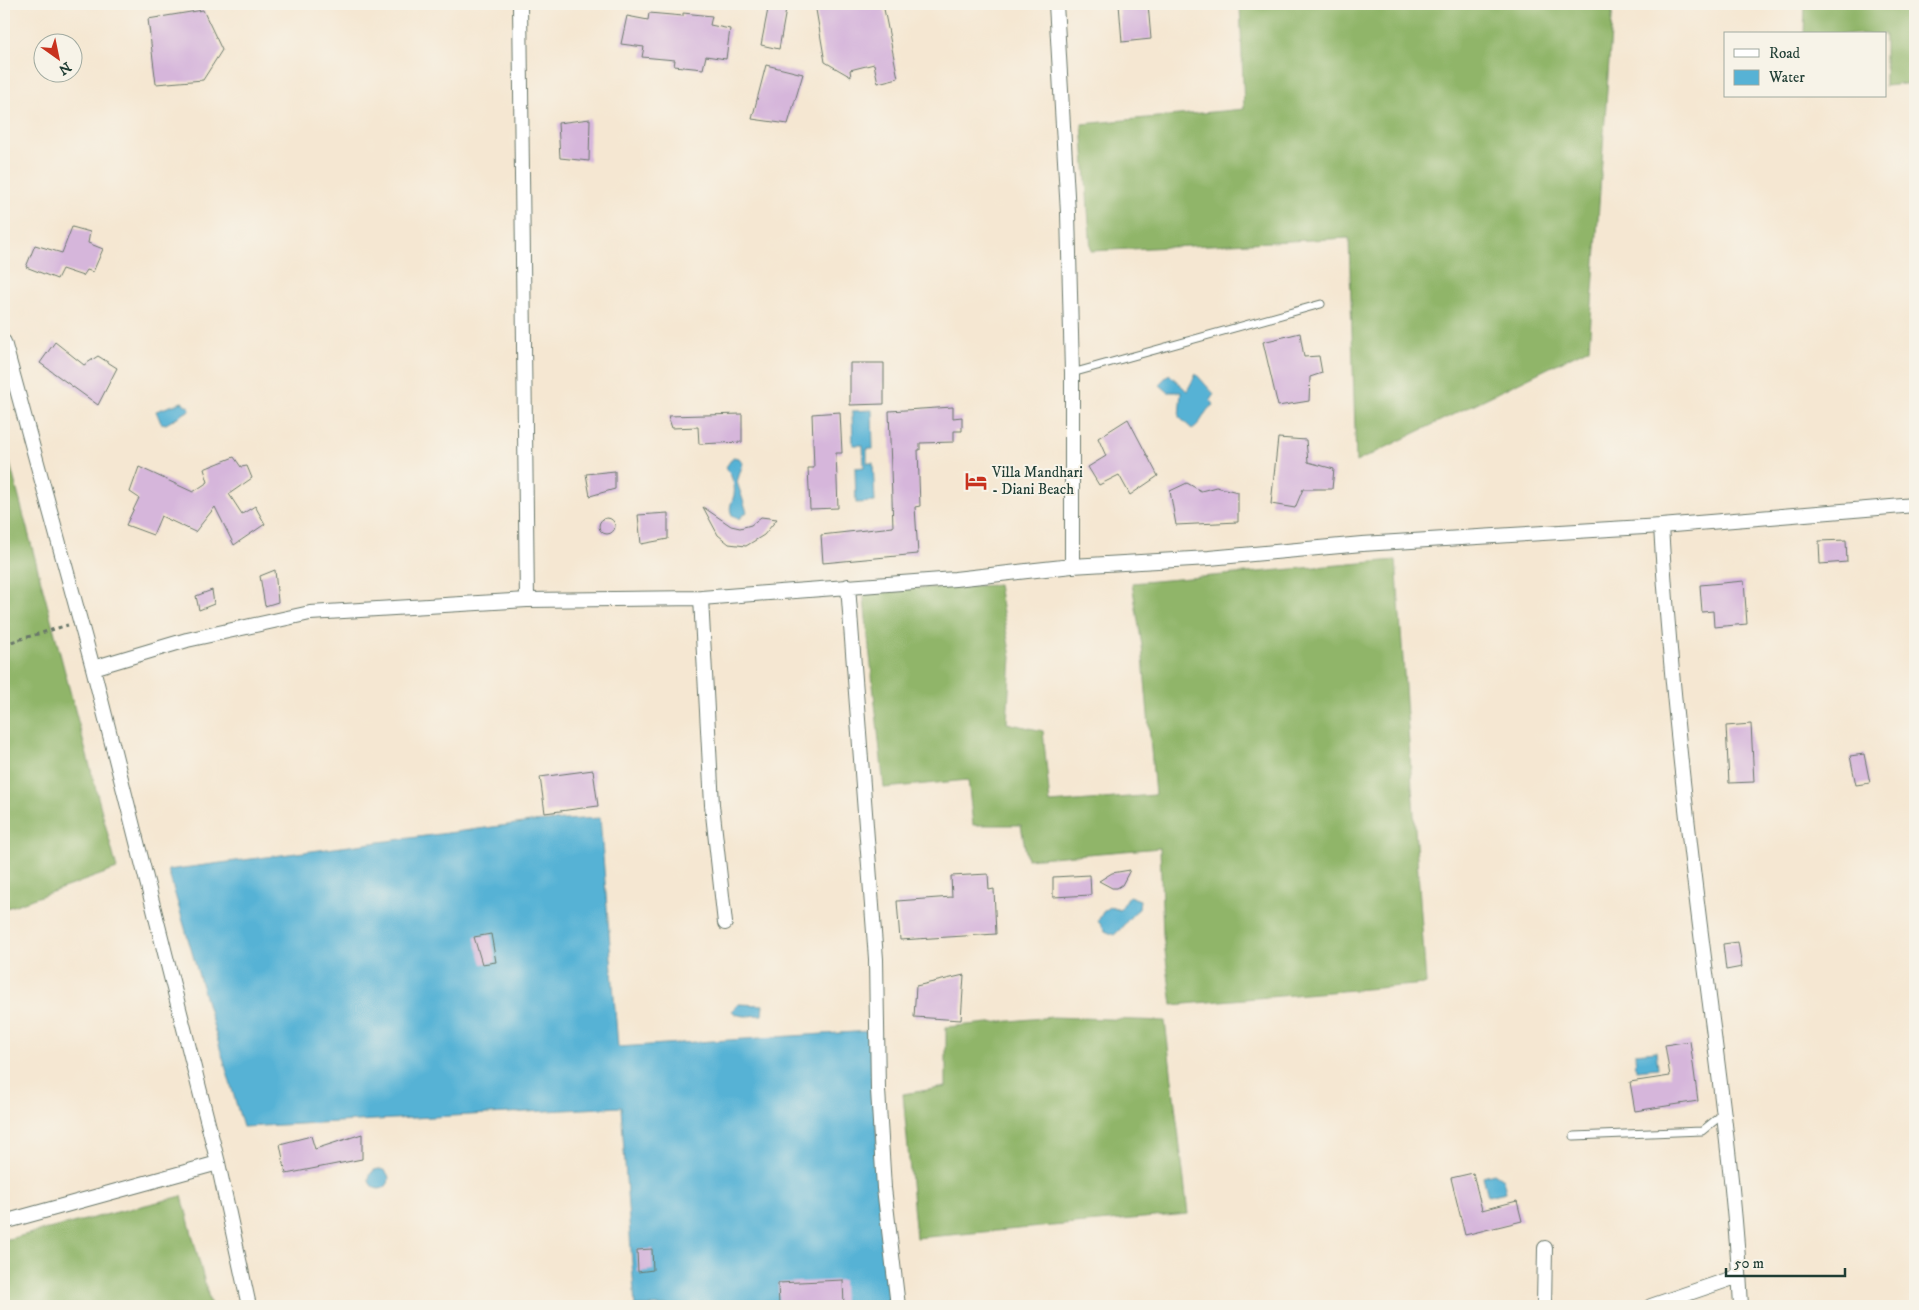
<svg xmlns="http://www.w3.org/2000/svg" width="1919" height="1310" viewBox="0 0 1919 1310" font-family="'IM FELL DW Pica',serif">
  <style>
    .forest { fill: #90b569; stroke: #58794e }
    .water { fill: #57b2d5; stroke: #3b7884 }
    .building { fill: #d6b6db }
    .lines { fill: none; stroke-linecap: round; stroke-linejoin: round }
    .lane-casing { stroke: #6a786b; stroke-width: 9 }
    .street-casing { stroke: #6a786b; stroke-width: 16 }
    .path { stroke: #6a786b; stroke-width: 3; stroke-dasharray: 4 4; stroke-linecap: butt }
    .lane { stroke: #fff; stroke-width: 7 }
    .street { stroke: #fff; stroke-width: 14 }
    .labels { text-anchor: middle; stroke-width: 4; stroke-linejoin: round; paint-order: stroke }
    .poi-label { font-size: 15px; fill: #1f3d34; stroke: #f7f3e8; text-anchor: start }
  </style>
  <rect width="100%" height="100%" fill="#f7f3e8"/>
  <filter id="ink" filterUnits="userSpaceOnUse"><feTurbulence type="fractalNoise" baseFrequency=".02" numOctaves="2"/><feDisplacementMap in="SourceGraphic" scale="10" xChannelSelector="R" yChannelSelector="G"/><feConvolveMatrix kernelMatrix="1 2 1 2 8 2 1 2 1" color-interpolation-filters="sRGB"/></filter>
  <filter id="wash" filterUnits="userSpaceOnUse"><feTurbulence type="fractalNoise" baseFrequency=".0096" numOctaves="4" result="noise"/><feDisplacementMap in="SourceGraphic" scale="20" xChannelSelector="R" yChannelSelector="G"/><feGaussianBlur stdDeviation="1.12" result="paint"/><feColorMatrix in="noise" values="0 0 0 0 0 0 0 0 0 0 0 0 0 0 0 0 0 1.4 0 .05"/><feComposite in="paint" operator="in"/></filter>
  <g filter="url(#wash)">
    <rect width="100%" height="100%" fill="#f5e7d2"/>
    <!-- forest -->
    <path class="forest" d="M1240,4H1613L1589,348L1356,462L1349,238L1091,251L1082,124L1244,109Z
      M1805,4H1915V83L1885,86V34H1804Z
      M4,441L117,869L4,909Z
      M1396,560L1426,984L1172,1005L1163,935L1160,848L1027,859L1021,825H973L968,780L884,788L863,590L998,585L1011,657L1007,723L1043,731L1050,803L1155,795L1142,646L1132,583Z
      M1053,1017L1165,1021L1188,1214L916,1238L903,1094L946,1087V1027Z
      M182,1196L211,1306H4V1240Z"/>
    <!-- water -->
    <path class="water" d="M1169,374L1187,391L1196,374L1214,394L1210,400L1213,405C1203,411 1204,422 1192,429L1179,417L1181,392H1168L1159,384Z
      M182,402L190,408L188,411L166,424L161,423L156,411Z
      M872,410L873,449H867V463H873L875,502L856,503L855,468L864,467L863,445H853L852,411Z
      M733,457L739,458L743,463L737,482L747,512L739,519L732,515C728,507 732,503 734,495C736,485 731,475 726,467Z
      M600,818L618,1047L871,1031L879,1181L891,1306H635L621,1107L243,1127L168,870L531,822Z
      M1129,896L1140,900L1139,909C1128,917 1124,927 1114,935L1105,931L1098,921L1103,912L1110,907L1120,910Z
      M738,1004L763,1005L762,1015C752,1015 740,1019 732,1011Z
      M1656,1051L1658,1068L1636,1070L1635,1053Z
      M369 1179a10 10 0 1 1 20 0a10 10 0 1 1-20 0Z
      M1494,1173L1503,1179L1506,1192L1488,1196L1483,1176Z"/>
    <g id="blocks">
      <!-- building -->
      <path class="building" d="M769,4H787L779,49L761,45Z
        M815,4H883L898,78L878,83L874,64L850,70L851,77L825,62Z
        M1119,4H1148L1151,39L1122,42Z
        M203,10L222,50L203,80L156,84L148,19Z
        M649,13L683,16V13L712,16L710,25L730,29L726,59L706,56L703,69L674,66L675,60L642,57L644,47L621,44L627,16L648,20Z
        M766,65L803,74L788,124L752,119Z
        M590,119L589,161L560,158L558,123Z
        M72,227L90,232L88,243L103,249L93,272L87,270L83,276L62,269L57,279L26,267L35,245L62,253Z
        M1300,333L1304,357L1319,356L1322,373L1310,377L1309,401L1278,406L1263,342Z
        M55,342L84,365L98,356L117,368L98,405L40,363Z
        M850,363H884V404L850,405Z
        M953,407V418L962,417V431H954V442L920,443V450H918L920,506L915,507L918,554L823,563L821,535L893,527L889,411Z
        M840,412L842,453H836L838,508L810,509L808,468H814L812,414Z
        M742,414V442L699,444L698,427L672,428L668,416Z
        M1128,419L1158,476L1130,495L1119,475L1099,485L1088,467L1106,456L1098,438Z
        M1278,438L1306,440L1308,462L1334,469L1332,489H1303L1295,508L1271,504Z
        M234,457L241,467L247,466L252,478L229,494L242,514L255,506L265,524L234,545L215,507L195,532L161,516L153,535L126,525L139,498L130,492L139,467L193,492L208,482L204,469Z
        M615,471V489L590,496L586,474Z
        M1187,483L1201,491L1216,487L1238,492V522L1176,525L1170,491Z
        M703,507L731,526L740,528L751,525L761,517L777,519L764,535L746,546L729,544L718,535Z
        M668,513V539L641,544L638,515Z
        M599 526a8 8 0 1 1 16 0a8 8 0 1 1-16 0Z
        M1846,540L1847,562L1820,564L1819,541Z
        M275,570L278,602L265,606L260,576Z
        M1744,581L1747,624L1714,627L1713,611L1702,612L1700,585Z
        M212,590L214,604L199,610L196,596Z
        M1751,724L1754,782L1729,783L1726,726Z
        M1864,754L1870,783L1856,785L1850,756Z
        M593,770L598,806L545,813L540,777Z
        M1130,870L1122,885L1117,888H1112L1099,881L1112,873Z
        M988,874L989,890L994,889L996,934L900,940L897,901L952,897L951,876Z
        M1090,875L1091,895L1053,897V877Z
        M491,934L496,962L482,964L474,937Z
        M1738,942L1742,967L1726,970L1723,944Z
        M964,975L961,1020L914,1017L916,986Z
        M1690,1041L1698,1101L1635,1111L1630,1082L1670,1076L1665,1045Z
        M362,1134V1159L286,1174L280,1144L311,1136L315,1149Z
        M1473,1173L1482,1210L1517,1201L1522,1221L1465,1235L1451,1178Z
        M652,1249L653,1270L638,1272L637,1250Z
        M843,1280L844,1306H779L778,1283Z"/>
    </g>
  </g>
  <g filter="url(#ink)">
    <use href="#blocks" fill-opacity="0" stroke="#6a786b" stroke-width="1"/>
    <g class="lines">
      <!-- lane casing -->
      <g class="lane-casing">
        <path id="lane" d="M1072,373L1321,304
          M1574,1136L1702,1131L1724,1113"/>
      </g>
      <!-- street casing -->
      <g class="street-casing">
        <path id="street" d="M520,4L527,600
          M1056,4L1068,213L1072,373V566
          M4,342L93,668L218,1163L4,1222
          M1661,526C1669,668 1685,809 1703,950C1718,1068 1735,1187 1741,1306
          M848,586L876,959L878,1090L884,1188L898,1306
          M701,598L712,805L725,923
          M93,668L187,640L310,613L527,600L701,598L955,579L1072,566L1209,558L1362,544L1661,526L1915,505
          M218,1163L249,1306
          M1544,1306L1545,1248
          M1651,1306L1739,1276"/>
      </g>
      <!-- path -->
      <path class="path" d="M4,644L68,625"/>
      <!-- lane -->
      <use href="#lane" class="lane"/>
      <!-- street -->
      <use href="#street" class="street"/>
    </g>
  </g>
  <!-- icons -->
  <defs>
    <g id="hotel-bare" transform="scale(1.725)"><path d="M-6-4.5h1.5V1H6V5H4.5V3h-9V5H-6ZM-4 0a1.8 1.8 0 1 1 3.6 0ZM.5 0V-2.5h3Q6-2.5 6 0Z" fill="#c8321e" stroke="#f7f3e8" stroke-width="2.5" paint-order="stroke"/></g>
  </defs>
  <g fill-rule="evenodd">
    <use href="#hotel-bare" x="976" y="481"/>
  </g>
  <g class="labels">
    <!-- poi labels -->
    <g class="poi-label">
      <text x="992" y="477">Villa Mandhari<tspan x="992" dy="17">- Diani Beach</tspan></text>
    </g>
  </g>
  <!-- margin -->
  <rect width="1919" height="1310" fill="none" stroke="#f7f3e8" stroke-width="20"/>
  <!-- legend -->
  <rect x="1724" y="32" width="162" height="65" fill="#f7f3e8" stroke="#a1aaa0"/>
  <rect x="1734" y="49" width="25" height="8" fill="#ffffff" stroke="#a1aaa0"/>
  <text x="1769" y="58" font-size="15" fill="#1f3d34">Road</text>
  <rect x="1734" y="70" width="25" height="15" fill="#57b2d5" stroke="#a1aaa0"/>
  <text x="1769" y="82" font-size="15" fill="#1f3d34">Water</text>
  <!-- north arrow -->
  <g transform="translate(58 58) rotate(147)"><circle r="24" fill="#f7f3e8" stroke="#a1aaa0"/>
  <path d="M0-4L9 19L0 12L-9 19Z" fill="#c8321e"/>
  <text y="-8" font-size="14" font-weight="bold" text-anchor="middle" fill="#1f3d34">N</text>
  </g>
  <!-- scale -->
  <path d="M1726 1268v8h119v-8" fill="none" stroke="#1f3d34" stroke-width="2.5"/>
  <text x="1734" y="1268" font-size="15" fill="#1f3d34" stroke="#f7f3e8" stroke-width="4" paint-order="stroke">50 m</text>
</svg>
